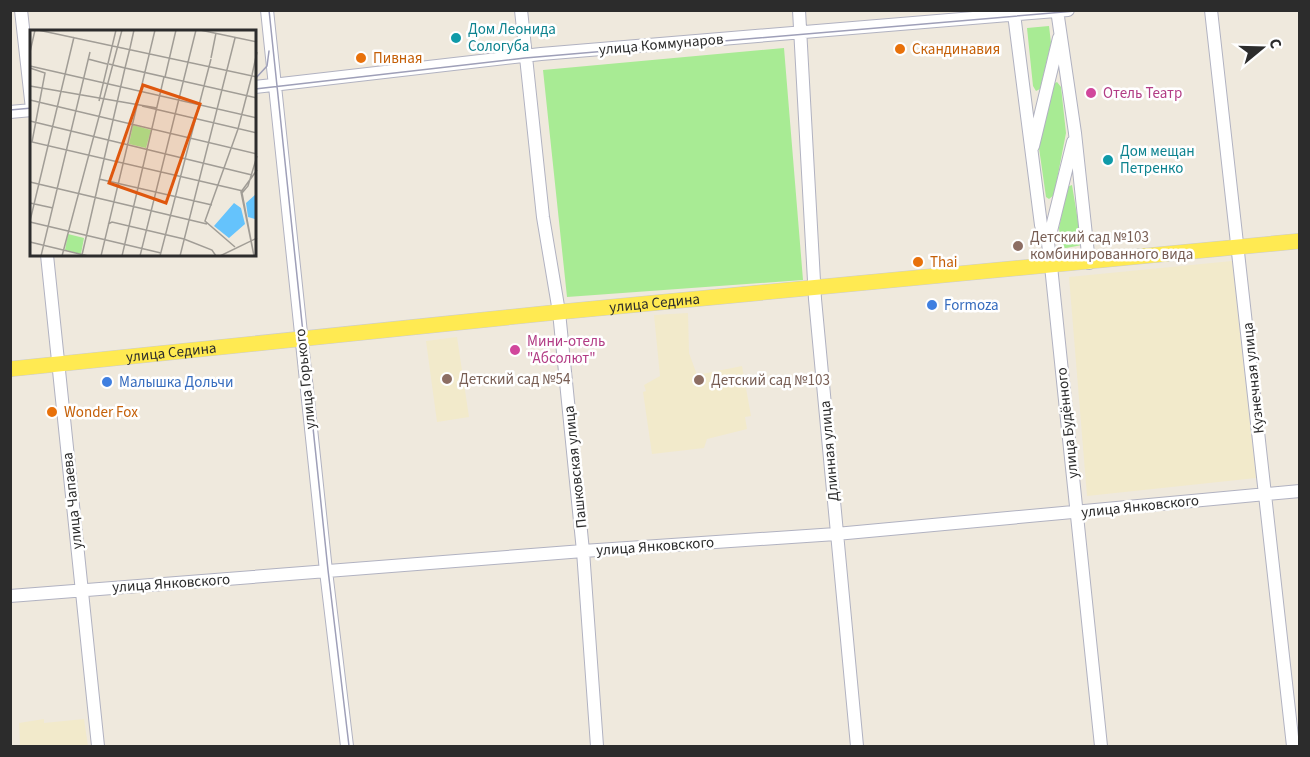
<svg xmlns="http://www.w3.org/2000/svg" width="1310" height="757" viewBox="0 0 1310 757" font-family="'Source Sans 3',sans-serif">
  <style>
    .education { fill: #f2eacb }
    .green { fill: #a8eb94 }
    .lines { fill: none; stroke-linecap: round; stroke-linejoin: round }
    .minor-casing { stroke: #b1b2c1; stroke-width: 14 }
    .major-casing { stroke: #ccc; stroke-width: 16 }
    .minor { stroke: #fff; stroke-width: 12 }
    .major { stroke: #ffea52; stroke-width: 15 }
    .tram { stroke: #9e9fb8; stroke-width: 1.5 }
    .culture-dot { fill: #0f9aa8; stroke: #fff; stroke-width: 2 }
    .food-dot { fill: #e8710a; stroke: #fff; stroke-width: 2 }
    .hotel-dot { fill: #d1479c; stroke: #fff; stroke-width: 2 }
    .education-dot { fill: #8d6e63; stroke: #fff; stroke-width: 2 }
    .shop-dot { fill: #3f7fe0; stroke: #fff; stroke-width: 2 }
    .labels { text-anchor: middle; stroke-width: 5; stroke-linejoin: round; paint-order: stroke }
    .culture-label { font-size: 15px; fill: #0d838f; stroke: #fff; text-anchor: start }
    .street-label { font-size: 15px; fill: #2c2c2c; stroke: #fff }
    .food-label { font-size: 15px; fill: #c56008; stroke: #fff; text-anchor: start }
    .hotel-label { font-size: 15px; fill: #b23c85; stroke: #fff; text-anchor: start }
    .education-label { font-size: 15px; fill: #785e54; stroke: #fff; text-anchor: start }
    .shop-label { font-size: 15px; fill: #366cbe; stroke: #fff; text-anchor: start }
    .inset-road { fill: none; stroke: #a19d96; stroke-width: 1.5 }
    .view { fill: #df570e; fill-opacity: 0.15; stroke: #df570e; stroke-width: 3 }
    .inset-edge { fill: none; stroke: #2c2c2c; stroke-width: 3 }
  </style>
  <rect width="100%" height="100%" fill="#efe9dd"/>
  <!-- education -->
  <path class="education" d="M1232,261L1256,478L1087,496L1069,277Z
    M688,313L689,353L697,375L742,366L751,416L745,417L747,429L707,439L704,448L652,454L643,392L646,391L644,385L660,376L654,315Z
    M457,337L469,417L437,422L426,341Z
    M44,719V723L84,719L88,746H11L20,745L19,723Z"/>
  <!-- green -->
  <path class="green" d="M1049,26L1051,43L1040,89L1036,91L1033,86L1027,28Z
    M784,48L803,280L567,297L543,70Z
    M1057,82L1061,87L1066,133L1054,195L1049,199L1046,197L1039,148L1053,84Z
    M1072,185L1082,245L1061,249L1059,228L1067,187Z"/>
  <g class="lines">
    <!-- minor casing -->
    <g class="minor-casing">
      <path id="minor" d="M21,10L32,109
        M267,10L326,571L347,746
        M521,10L543,217L559,312L583,551L597,746
        M799,10L815,299L857,746
        M1057,10L1075,133L1089,263
        M1211,10L1293,746
        M1014,14L1041,225L1048,243L1051,266L1101,746
        M255,87L541,54L1068,10
        M10,112L32,110
        M1033,146L1059,38
        M1048,243L1073,142
        M47,255L98,746
        M10,596L583,551L836,534L1300,491"/>
    </g>
    <!-- major casing -->
    <g class="major-casing">
      <g id="major">
        <path id="s1" d="M10,369L559,312L1300,241"/>
      </g>
    </g>
    <!-- minor -->
    <use href="#minor" class="minor"/>
    <!-- major -->
    <use href="#major" class="major"/>
    <!-- tram -->
    <path class="tram" d="M269,10L328,570L349,746
      M255,79L267,66L269,51
      M255,89L525,58L1087,10
      M10,110L32,108"/>
  </g>
  <!-- markers -->
  <g class="culture-dot">
    <circle cx="456" cy="38" r="6"/>
    <circle cx="1108" cy="160" r="6"/>
  </g>
  <g class="food-dot">
    <circle cx="900" cy="49" r="6"/>
    <circle cx="361" cy="58" r="6"/>
    <circle cx="918" cy="262" r="6"/>
    <circle cx="52" cy="412" r="6"/>
  </g>
  <g class="hotel-dot">
    <circle cx="1091" cy="93" r="6"/>
    <circle cx="515" cy="350" r="6"/>
  </g>
  <g class="education-dot">
    <circle cx="1018" cy="246" r="6"/>
    <circle cx="447" cy="379" r="6"/>
    <circle cx="699" cy="380" r="6"/>
  </g>
  <g class="shop-dot">
    <circle cx="932" cy="305" r="6"/>
    <circle cx="107" cy="382" r="6"/>
  </g>
  <g class="labels">
    <!-- culture labels -->
    <g class="culture-label">
      <text x="468" y="34">Дом Леонида<tspan x="468" dy="17">Сологуба</tspan></text>
      <text x="1120" y="156">Дом мещан<tspan x="1120" dy="17">Петренко</tspan></text>
    </g>
    <!-- street labels -->
    <g class="street-label">
      <text transform="translate(661 44) rotate(-5)" y="5">улица Коммунаров</text>
      <text dy="5" stroke="none"><textPath href="#s1" startOffset="648">улица Седина</textPath></text>
      <text dy="5" stroke="none"><textPath href="#s1" startOffset="162">улица Седина</textPath></text>
      <text transform="translate(1253 378) rotate(-96)" y="5">Кузнечная улица</text>
      <text transform="translate(305 379) rotate(-96)" y="5">улица Горького</text>
      <text transform="translate(1067 423) rotate(-96)" y="5">улица Будённого</text>
      <text transform="translate(829 451) rotate(-95)" y="5">Длинная улица</text>
      <text transform="translate(575 467) rotate(-96)" y="5">Пашковская улица</text>
      <text transform="translate(72 501) rotate(-96)" y="5">улица Чапаева</text>
      <text transform="translate(1140 506) rotate(-6)" y="5">улица Янковского</text>
      <text transform="translate(655 546) rotate(-4)" y="5">улица Янковского</text>
      <text transform="translate(171 583) rotate(-4)" y="5">улица Янковского</text>
    </g>
    <!-- food labels -->
    <g class="food-label">
      <text x="912" y="54">Скандинавия</text>
      <text x="373" y="63">Пивная</text>
      <text x="930" y="267">Thai</text>
      <text x="64" y="417">Wonder Fox</text>
    </g>
    <!-- hotel labels -->
    <g class="hotel-label">
      <text x="1103" y="98">Отель Театр</text>
      <text x="527" y="346">Мини-отель<tspan x="527" dy="17">"Абсолют"</tspan></text>
    </g>
    <!-- education labels -->
    <g class="education-label">
      <text x="1030" y="242">Детский сад №103<tspan x="1030" dy="17">комбинированного вида</tspan></text>
      <text x="459" y="384">Детский сад №54</text>
      <text x="711" y="385">Детский сад №103</text>
    </g>
    <!-- shop labels -->
    <g class="shop-label">
      <text x="944" y="310">Formoza</text>
      <text x="119" y="387">Малышка Дольчи</text>
    </g>
  </g>
  <!-- overview -->
  <g transform="translate(30 30)">
    <rect width="226" height="226" fill="#efe9dd"/>
    <path d="M103,95L121,100L116,118L99,114ZM38,204L54,208L51,224L35,220Z" fill="#a8eb94"/>
    <path d="M226,164V188L225,189L218,187L216,173ZM204,173L211,178L215,194L199,208L184,196Z" fill="#65c3fc"/>
    <path class="inset-road" d="M8,0L227,47M170,0L227,12M100,18L104,0M0,22L5,0M181,28L186,3M58,29L77,34M79,34L95,38L100,18M0,36L227,88M0,38L15,43L2,112L213,161M222,45L227,22M135,47L146,0M0,56L127,78M0,70L227,124M69,71L86,0M112,76L227,103M0,91L222,145M69,149L182,175M0,152L177,194M0,173L23,178M0,191L44,7M0,192L131,223M78,194L82,192L154,209L182,220L186,226M0,212L58,226M205,217L175,191L208,99L222,45M52,225L95,38L227,68M11,226L60,22M32,226L92,0M71,226L125,0M92,226L134,47M110,226L166,0M130,226L181,29M150,226L205,8M190,226L227,208M224,226L211,162L227,140M224,226L212,163L218,156L227,126"/>
    <path class="view" d="M113,55L170,74L136,173L79,153Z"/>
    <rect width="226" height="226" class="inset-edge"/>
  </g>
  <!-- border -->
  <rect width="1310" height="757" fill="none" stroke="#2c2c2c" stroke-width="24"/>
  <!-- north arrow -->
  <g transform="translate(1262 48) rotate(71)" stroke="#ffffff" stroke-width="4.5" paint-order="stroke">
  <path d="M0-4.5L10 22L0 15L-10 22Z" fill="#2c2c2c"/>
  <text y="-9" font-size="16" font-weight="bold" text-anchor="middle" fill="#2c2c2c">С</text>
  </g>
</svg>
